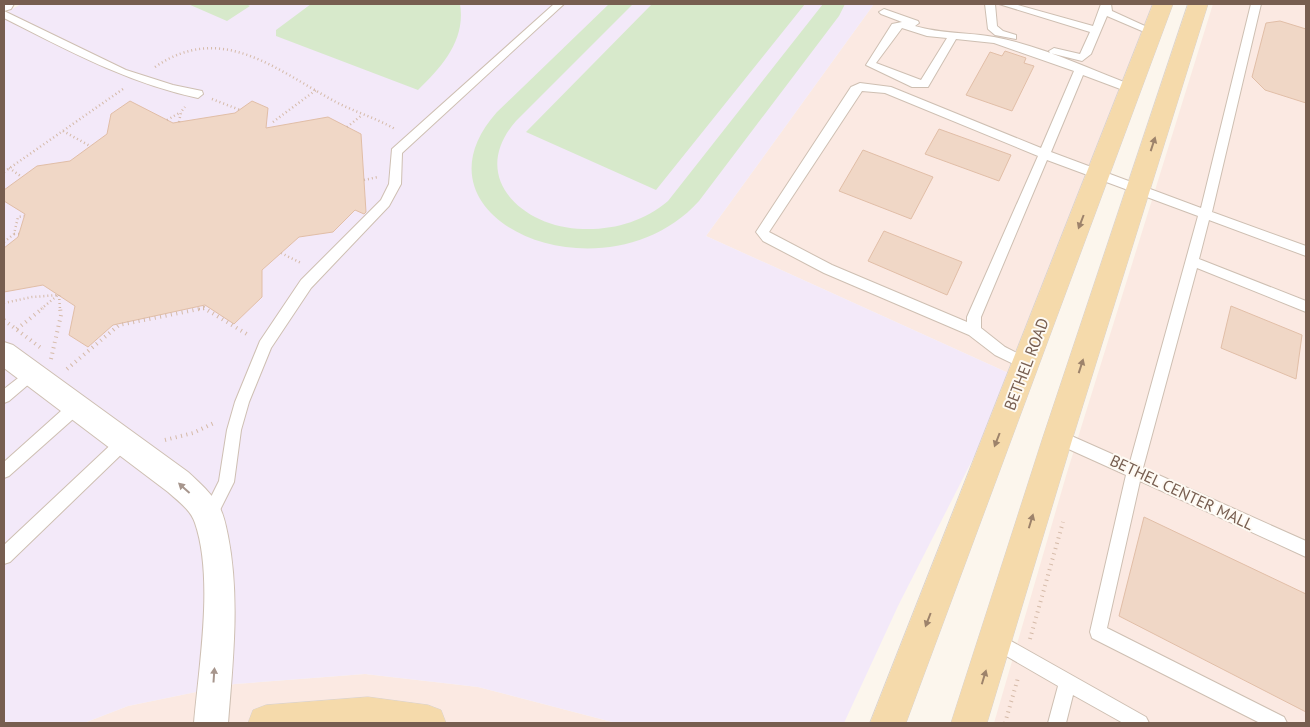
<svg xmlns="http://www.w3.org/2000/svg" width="1310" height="727" viewBox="0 0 1310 727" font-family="'PT Sans',sans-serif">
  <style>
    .commercial { fill: #fbe9e2 }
    .education { fill: #f3e9f9 }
    .green { fill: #d7e9cb }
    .building { fill: #f0d7c6; stroke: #e1bea7 }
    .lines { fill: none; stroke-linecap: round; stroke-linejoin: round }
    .service-casing { stroke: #cebfb2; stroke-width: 2 }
    .minor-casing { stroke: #cebfb2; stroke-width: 2 }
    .primary-casing { stroke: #d9d2ce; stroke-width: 1 }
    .path-far1 { stroke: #d5baa8; stroke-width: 2.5; stroke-dasharray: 1 3; stroke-linecap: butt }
    .path { stroke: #d5baa8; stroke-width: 4; stroke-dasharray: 1 4.5; stroke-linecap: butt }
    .service { fill: #fff; fill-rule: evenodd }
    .minor { fill: #fff; fill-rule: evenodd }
    .primary { fill: #f5daab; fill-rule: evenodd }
    .oneway { fill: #9d836b }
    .oneway2 { fill: #a7968d }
    .labels { text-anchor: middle; stroke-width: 4; stroke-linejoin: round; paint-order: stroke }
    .street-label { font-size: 16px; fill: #775e50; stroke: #fefaf3 }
  </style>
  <rect width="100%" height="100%" fill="#fcf6ed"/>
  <!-- commercial -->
  <path class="commercial" d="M874,4H1154L1015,376L706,236Z
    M1213,4H1306V723H994L1066,476Z
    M365,674L478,687L616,723H84L128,706L235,684Z"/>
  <!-- education -->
  <path class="education" d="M21,4H874L706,236L1015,376L898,606L844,723H616L478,687L365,674L235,684L128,706L84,723H4V14Z"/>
  <!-- green -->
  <path class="green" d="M188,4H246L250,6L227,21Z
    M311,4H460C466,40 442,67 418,90L276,36V30Z
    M609,4H633L516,121C467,177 523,228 583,229C615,230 644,221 668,201L823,4H845L839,16L699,201C605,305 400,221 497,112Z
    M652,4H805L656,190L526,132Z"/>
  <!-- building -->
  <path class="building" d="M1280,21L1306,29V103L1265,90L1252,77L1266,23Z
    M1005,51L1026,58L1024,63L1034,66L1012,111L966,95L990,52L1002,56Z
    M130,101L173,123L235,113L252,101L268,108L266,128L328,117L361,134L366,212L364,214L355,210L333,232L299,237L262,270V297L234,324L205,305L113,325L88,347L69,335L75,306L43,285L4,292V248L18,237L25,214L4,201V190L37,166L70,161L107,134L111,114Z
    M939,129L1011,155L999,181L925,154Z
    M863,150L933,177L911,219L839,191Z
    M884,231L962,262L947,295L868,261Z
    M1231,306L1302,335L1296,379L1221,348Z
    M1144,517L1306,594V712L1119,616Z"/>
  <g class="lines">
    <!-- service casing -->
    <g class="service-casing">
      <path id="service" d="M554,4H564L402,153L401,184L389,206L311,288L271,348L249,402L241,430L234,482L214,522L209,525L204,522L201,517L219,481L227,430L235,402L260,341L301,280L381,200L389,184L392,149Z
        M985,4H995L997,26L1003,31L1016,35V39L995,35L988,29Z
        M999,4H1014L1093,26L1101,4H1111L1112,11L1158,32L1153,35L1149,34L1107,16L1091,54L1082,61L1050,53L1049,51L1054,48L1080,54L1090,32Z
        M1251,4H1261L1212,212L1306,246V256L1209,220L1199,259L1306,301V312L1197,268L1143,468L1306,541V557L1140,481L1107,628L1284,717L1287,723H1260L1092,638L1090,632L1126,475L1053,442L1051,437L1053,432L1058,430L1130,462L1198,216L1047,160L981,317V328L1005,347L1031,360L1033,364L1031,368L1026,370L995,355L969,335L824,273L763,241L756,232L851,87L860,83L891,87L1041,148L1074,71L994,43L956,39L928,87H912L866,65L892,24L902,22L881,14L879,12L884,9L918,21L919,23L915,26C941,34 968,32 994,37C1040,45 1091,70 1135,86V92L1131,93L1083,75L1051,152L1201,208ZM902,28L927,36L947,38L921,80L876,63ZM862,91L885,93L1038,156L967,317V322L832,265L769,232Z
        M4,11L126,70L173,85L202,91L203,94L198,98C128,83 67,50 4,18Z
        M31,368L36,370L38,374L36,378L9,401L4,403V389Z
        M76,401L81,402L83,407L81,412L9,476L4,478V462L71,402Z
        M124,435L129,437L131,442L129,447L10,562L4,564V545L119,437Z
        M995,632L1146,717L1149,723H1123L1073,695L1066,723H1048L1058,686L989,646L987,640L989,634Z"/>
    </g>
    <!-- minor casing -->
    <g class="minor-casing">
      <path id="minor" d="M4,4H14L11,9L4,11Z
        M4,342L13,345L188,472C200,483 211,493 219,506C224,515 226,526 228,536C240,597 233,661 228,723H194C199,665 214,578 195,523C191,510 178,501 168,492L4,368Z"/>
    </g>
    <!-- primary casing -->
    <g class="primary-casing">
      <path id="primary" d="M1153,4H1173L906,723H870Z
        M1188,4H1208L1073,437L987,723H951L1043,437Z
        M368,697L428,705L441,710L446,723H248L253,710L266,705Z"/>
    </g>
    <!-- path-far1 -->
    <path class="path-far1" d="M155,67C222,21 276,70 336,102C355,112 376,118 395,129
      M212,99L240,110
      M167,120L181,112
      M179,122L181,112L185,107
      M273,122L316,90
      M347,127L362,115
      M63,131L90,146
      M9,168L22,177
      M4,172L123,89
      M364,180L378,177
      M14,234H20
      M4,242L14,234L18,217L24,216
      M281,253L301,263
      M59,295L60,309
      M4,303L32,297L59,295
      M41,309L58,295
      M199,309H206"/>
    <!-- path -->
    <path class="path" d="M4,320L41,348
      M17,329L43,308
      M51,359L61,315L60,308
      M67,369L119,325L204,308L250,336
      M165,440L193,433L216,422
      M1030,639L1063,522
      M1005,723L1018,678"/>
    <!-- service -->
    <use href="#service" class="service"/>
    <!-- minor -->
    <use href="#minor" class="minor"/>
    <!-- primary -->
    <use href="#primary" class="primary"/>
  </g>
  <!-- one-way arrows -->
  <defs><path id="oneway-solid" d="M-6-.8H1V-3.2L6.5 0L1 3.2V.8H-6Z" transform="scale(1.25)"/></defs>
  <g class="oneway">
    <use href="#oneway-solid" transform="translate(1153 144) rotate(-72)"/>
    <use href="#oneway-solid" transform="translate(1081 222) rotate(111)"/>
    <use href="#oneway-solid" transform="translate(1081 366) rotate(-72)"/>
    <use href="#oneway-solid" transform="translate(997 440) rotate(111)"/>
    <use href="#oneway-solid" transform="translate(1031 521) rotate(-73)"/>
    <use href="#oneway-solid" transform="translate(928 620) rotate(111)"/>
    <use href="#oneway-solid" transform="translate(984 677) rotate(-73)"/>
  </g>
  <g class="oneway2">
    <use href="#oneway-solid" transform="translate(184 488) rotate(-138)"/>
    <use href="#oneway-solid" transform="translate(214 675) rotate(-86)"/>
  </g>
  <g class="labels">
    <!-- street labels -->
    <g class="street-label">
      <text transform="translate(1026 364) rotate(-69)" y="6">BETHEL ROAD</text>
      <text transform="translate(1182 492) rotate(25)" y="6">BETHEL CENTER MALL</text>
    </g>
  </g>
  <!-- border -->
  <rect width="1310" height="727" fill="none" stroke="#775e50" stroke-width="10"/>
</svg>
